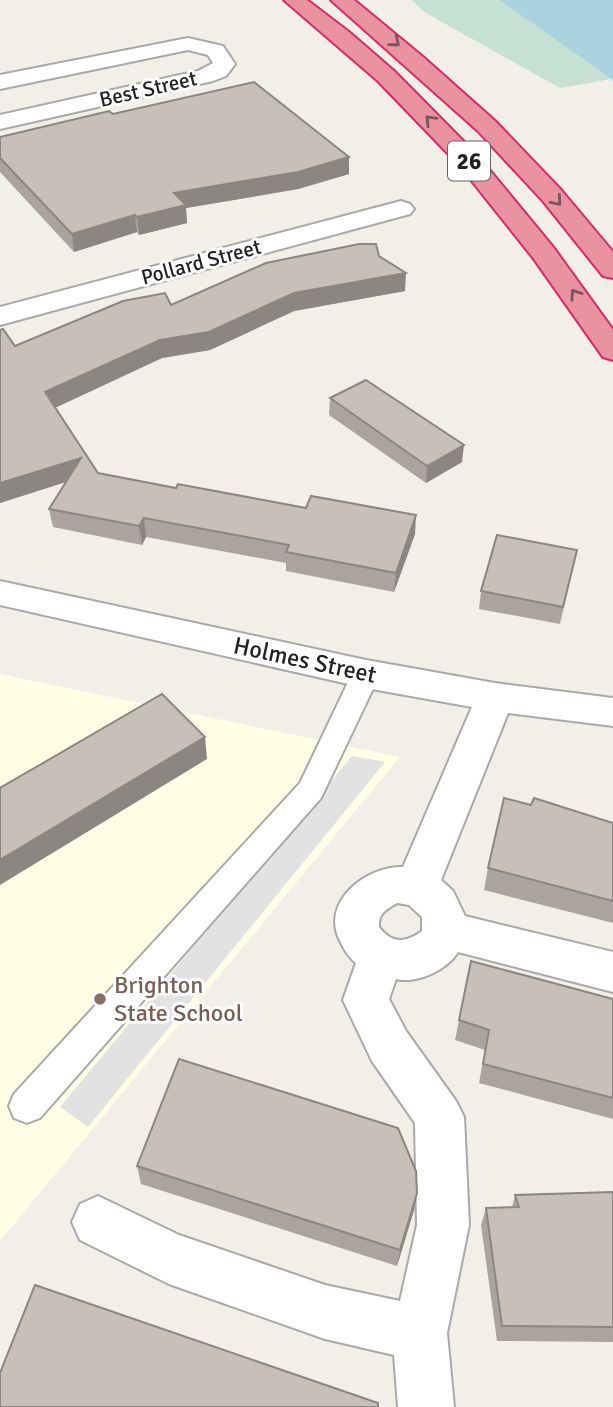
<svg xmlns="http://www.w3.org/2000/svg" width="613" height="1407" viewBox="0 0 613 1407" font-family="Signika,sans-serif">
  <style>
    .education { fill: #ffffe5 }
    .wetland { fill: #c6e0d4 }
    .parking { fill: #e2e2e2 }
    .water { fill: #aad3df }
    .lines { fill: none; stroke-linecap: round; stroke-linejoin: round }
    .lane-casing { stroke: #a9a9a9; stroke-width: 4 }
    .street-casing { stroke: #a9a9a9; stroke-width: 4 }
    .highway-casing { stroke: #dc2a67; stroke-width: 4 }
    .lane { fill: #fff; fill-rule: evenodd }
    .street { fill: #fff; fill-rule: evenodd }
    .highway { fill: #e892a2; fill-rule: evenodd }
    .wall { fill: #aba49e }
    .shaded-wall { fill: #8b8681 }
    .building { fill: #c7bfb8; stroke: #8b8681; stroke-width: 2 }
    .oneway { stroke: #7b545c }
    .education-dot { fill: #8d6e63; stroke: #fff; stroke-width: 2.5 }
    .labels { text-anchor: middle; stroke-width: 6; stroke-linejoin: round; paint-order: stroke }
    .far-street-label { font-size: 21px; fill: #222; stroke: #fff }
    .shield { fill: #fff; stroke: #646464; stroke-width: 2 }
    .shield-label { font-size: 23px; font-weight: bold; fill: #222 }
    .street-label { font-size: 24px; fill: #222; stroke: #fff }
    .education-label { font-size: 24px; fill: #785e54; stroke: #fff; text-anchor: start }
  </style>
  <rect width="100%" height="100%" fill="#f2efe9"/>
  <!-- education -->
  <path class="education" d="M0,674L400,757L0,1241Z"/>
  <!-- wetland -->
  <path class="wetland" d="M411,0H499L611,79L560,88L426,13Z"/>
  <!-- parking -->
  <path class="parking" d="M352,756L385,762L88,1127L60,1107Z"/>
  <!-- water -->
  <path class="water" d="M499,0H613V81L611,79Z"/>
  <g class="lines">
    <!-- lane casing -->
    <g class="lane-casing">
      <path id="lane" d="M366,664L376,667L380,674L321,798L40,1118L27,1123L14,1118L9,1106L14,1094L300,783L352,674L356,667Z"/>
    </g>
    <!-- street casing -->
    <g class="street-casing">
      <path id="street" d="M188,38L223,46L235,64L226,76L213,81L0,129V115L198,71L213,63L208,55L188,50L0,89V75Z
        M401,201L410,204L414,209L410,214L0,325V307Z
        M0,581L366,660L495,683L613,698V726L508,713L441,880L453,891L465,916L613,952V992L458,952C447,970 417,984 396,979L389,999L406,1031L456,1101L464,1117L469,1225L447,1333L454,1407H398L394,1355L325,1339L169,1284L80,1240L72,1222L80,1204L98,1196L179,1235L325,1285L400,1301L417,1225L415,1123L372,1061L343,1000L356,963C349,958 344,949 340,941C320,902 366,866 403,867L472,707L366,688L0,605ZM397,903L409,905L422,917V931C407,942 392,945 379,927C378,913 386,910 397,903Z"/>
    </g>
    <!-- highway casing -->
    <g class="highway-casing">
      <path id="highway" d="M284,0H307L349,32L394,71L478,156L553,247L613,330V360L603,357L534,259L460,166L378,81Z
        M331,0H354L423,57L495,121L561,190L613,252V278L603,276L543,201L478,131Z"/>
    </g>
    <!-- lane -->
    <use href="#lane" class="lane"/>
    <!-- street -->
    <use href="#street" class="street"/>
    <!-- highway -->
    <use href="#highway" class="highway"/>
  </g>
  <!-- wall -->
  <path class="wall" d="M113,114L349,174L298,189L186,208L187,223L139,235L137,232L74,252L0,172V137Z
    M379,256L405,291L294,311L210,350L162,358L55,408L98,473L415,534L394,592L286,571V563L146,537L142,545L53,527L49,509L66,482L0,503V330L15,346L171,305Z
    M330,398L462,462L426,483L329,415Z
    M573,567L560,624L479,609L481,591Z
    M531,805L613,823V923L484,890L488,868Z
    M613,999V1119L479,1083L485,1050L455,1040L459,1020Z
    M137,1166L417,1193L414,1210L397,1266L141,1184Z
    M613,1192V1342L497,1341L481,1225L486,1208L512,1207L515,1195Z"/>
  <!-- shaded-wall -->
  <path class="shaded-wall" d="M349,157V174L298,189L186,208L187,223L139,235L137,217L174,193Z
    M135,215L137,232L74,252L72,234Z
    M406,273L405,291L294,311L210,350L162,358L48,411L45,392L160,340L294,293Z
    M464,445L462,462L426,483L427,466Z
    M81,458L84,476L0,503V483Z
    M416,515L415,534L394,592L396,573Z
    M144,518L146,537L142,545L139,526Z
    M205,737L207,759L0,885V860Z
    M417,1193L414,1210L397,1266L400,1250Z"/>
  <!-- building -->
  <path class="building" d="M254,82L349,157L298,172L174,193L186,205L137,217L135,215L72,234L0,158V137L109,111L113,114Z
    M359,244H376L379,256L406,273L294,293L209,332L160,340L45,392L98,473L176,488L178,484L306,508L311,496L416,515L396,573L286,552L289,545L144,518L139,526L49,509L81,458L0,483V330L3,329L15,346L123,301L165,293L171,305L266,263Z
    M366,380L464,445L427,466L330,398Z
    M497,535L577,550L563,607L481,591Z
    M162,694L205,737L0,860V788Z
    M504,798L531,805L534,798L613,823V901L488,868Z
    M471,961L613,999V1098L483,1064L489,1030L459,1020Z
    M179,1059L398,1128L416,1171L417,1193L400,1250L137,1166Z
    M613,1192V1327L502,1326L486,1208L519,1207L515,1195Z
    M35,1285L378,1403V1407H0V1373Z"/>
  <!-- one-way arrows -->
  <defs><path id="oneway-chevron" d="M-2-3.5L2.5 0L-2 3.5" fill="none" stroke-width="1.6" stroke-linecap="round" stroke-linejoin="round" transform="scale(1.75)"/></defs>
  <g class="oneway">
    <use href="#oneway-chevron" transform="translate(395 42) rotate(39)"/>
    <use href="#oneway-chevron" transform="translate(430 120) rotate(-134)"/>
    <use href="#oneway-chevron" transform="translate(557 201) rotate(49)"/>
    <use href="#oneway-chevron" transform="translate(575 294) rotate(-124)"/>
  </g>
  <!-- markers -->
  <circle class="education-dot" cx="100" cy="999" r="7"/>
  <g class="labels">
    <!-- far-street labels -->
    <g class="far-street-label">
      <text transform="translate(148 89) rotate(-13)" y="7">Best Street</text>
      <text transform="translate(201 262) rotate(-15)" y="7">Pollard Street</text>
    </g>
    <!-- shield labels -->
    <rect class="shield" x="448" y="141.5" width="42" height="39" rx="5"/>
    <g class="shield-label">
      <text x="469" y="169">26</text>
    </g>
    <!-- street labels -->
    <g class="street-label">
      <text transform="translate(305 660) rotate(12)" y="8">Holmes Street</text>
    </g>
    <!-- education labels -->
    <g class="education-label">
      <text x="114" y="993">Brighton<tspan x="114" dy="28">State School</tspan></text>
    </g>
  </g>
</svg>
